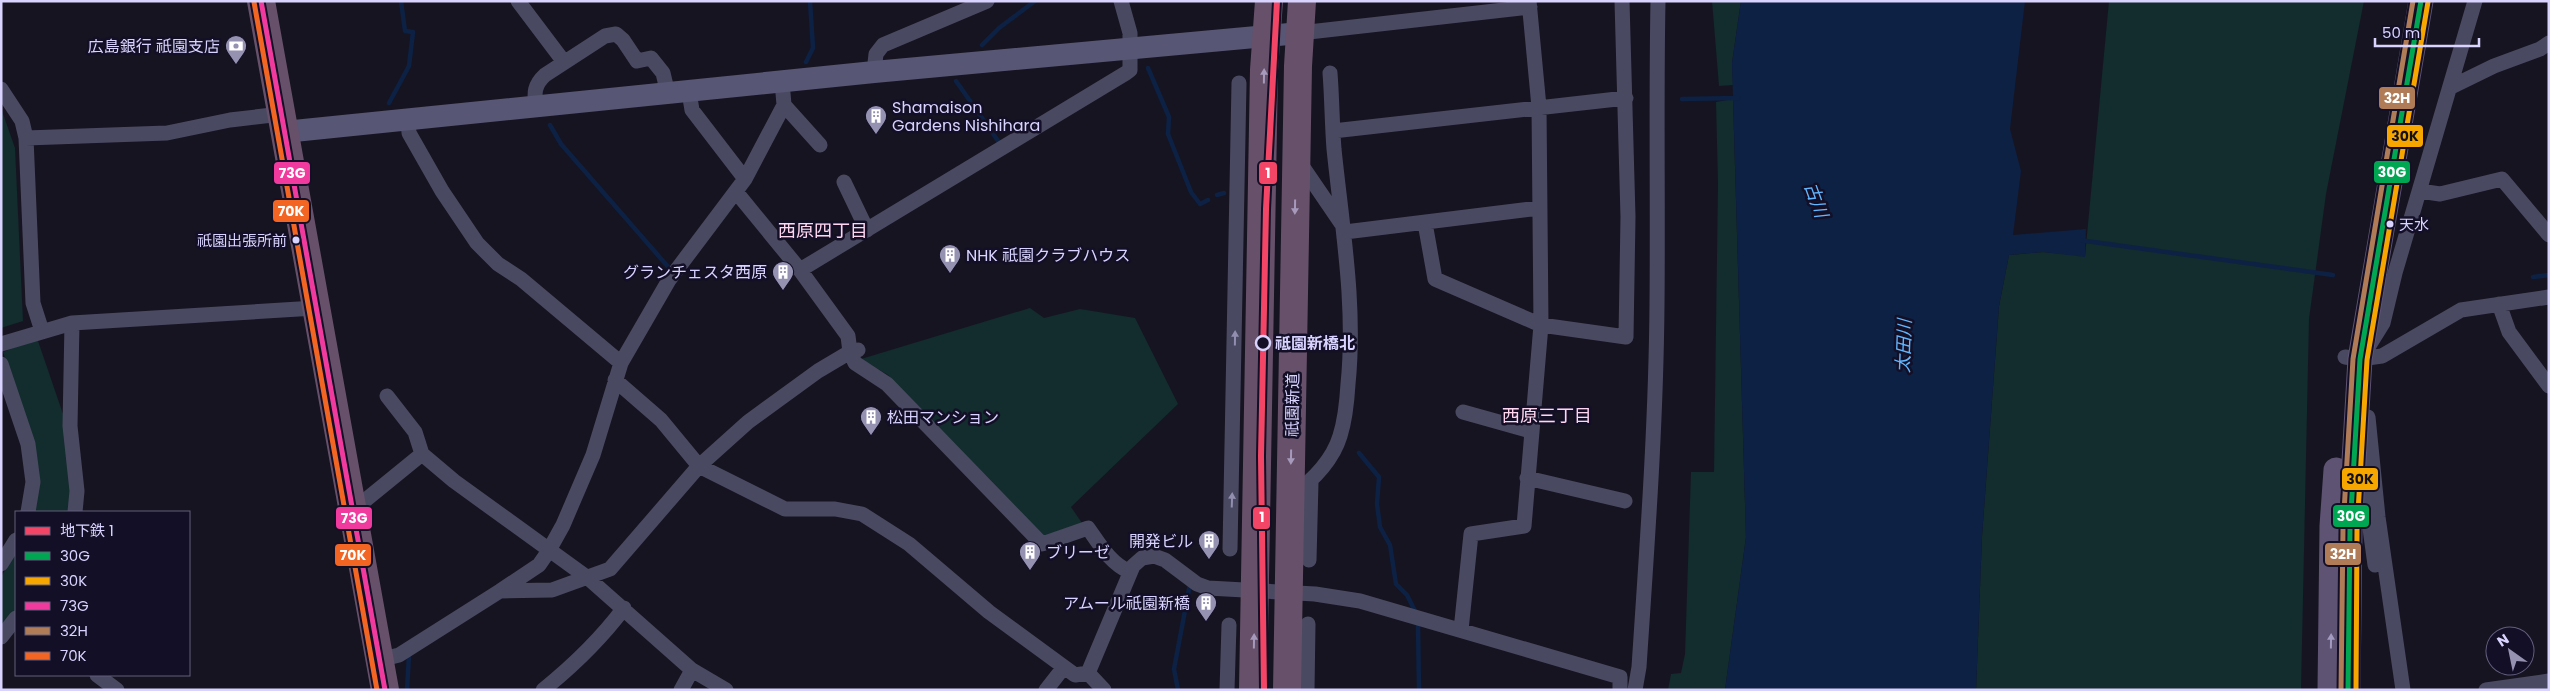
<svg xmlns="http://www.w3.org/2000/svg" width="2550" height="691" viewBox="0 0 2550 691" font-family="Poppins,'Noto Sans JP',sans-serif">
  <style>
    .green { fill: #132c2d }
    .water { fill: #0d2144 }
    .lines { fill: none; stroke-linecap: round; stroke-linejoin: round }
    .stream { stroke: #0d2144; stroke-width: 4.5 }
    .street { stroke: #4a4962; stroke-width: 15 }
    .secondary { stroke: #575674; stroke-width: 22 }
    .primary { stroke: #5e5373; stroke-width: 25 }
    .highway { stroke: #67516a; stroke-width: 28 }
    .bus-1-casing { stroke: #130f26; stroke-width: 9 }
    .bus-2-casing { stroke: #130f26; stroke-width: 9 }
    .bus-3-casing { stroke: #130f26; stroke-width: 9 }
    .bus-4-casing { stroke: #130f26; stroke-width: 9 }
    .bus-5-casing { stroke: #130f26; stroke-width: 9 }
    .bus-1 { stroke: #00a651; stroke-width: 5 }
    .bus-2 { stroke: #f7a600; stroke-width: 5 }
    .bus-3 { stroke: #f13a9d; stroke-width: 5 }
    .bus-4 { stroke: #b07c57; stroke-width: 5 }
    .bus-5 { stroke: #f26522; stroke-width: 5 }
    .metro-1-casing { stroke: #130f26; stroke-width: 10 }
    .metro-1 { stroke: #f34667; stroke-width: 6 }
    .oneway { fill: #a699bc }
    .oneway2 { fill: #928eb0 }
    .oneway3 { fill: #a29ac0 }
    .bus-dot { fill: #d9d4ff; stroke: #130f26; stroke-width: 2 }
    .stop-dot { fill: #130f26; stroke: #d9d4ff; stroke-width: 2.5 }
    .labels { text-anchor: middle; stroke-width: 5; stroke-linejoin: round; paint-order: stroke }
    .bus-label { font-size: 15px; fill: #d9d4ff; stroke: #130f26; text-anchor: start }
    .poi-label { font-size: 16px; fill: #d9d4ff; stroke: #130f26; text-anchor: end }
    .stop-label { font-size: 16px; font-weight: bold; fill: #d9d4ff; stroke: #130f26; text-anchor: start }
    .street-label { font-size: 16px; fill: #d9d4ff; stroke: #130f26 }
    .water-label { font-size: 18px; font-style: italic; fill: #62b6ff; stroke: #130f26 }
    .neighbourhood-label { font-size: 18px; fill: #ffd6f0; stroke: #130f26 }
    .line-badge { stroke: #130f26; stroke-width: 2 }
    .badge-label { font-size: 14px; text-anchor: middle; font-weight: bold; fill: #fff }
    .pale-badge-label { font-size: 14px; text-anchor: middle; font-weight: bold; fill: #111 }
  </style>
  <rect width="100%" height="100%" fill="#161421"/>
  <!-- green -->
  <path class="green" d="M1712,1H1741L1732,63L1733,85L1719,86Z
    M2109,1H2364L2326,194L2309,319L2301,690H1976L1982,536L1999,306L2009,255L2043,252L2085,256Z
    M1733,99L1746,537L1725,690H1668L1671,674L1681,673L1685,654L1691,472H1714L1718,184L1716,102Z
    M1,108L15,148L23,321L1,328Z
    M1030,308L1044,318L1080,309L1135,318L1178,404L1071,507L1082,523L1044,536L888,375L861,359Z
    M37,338L63,414L72,485L70,512H33L28,425L3,352Z
    M16,551V612L1,631V577Z"/>
  <!-- water -->
  <path class="water" d="M1741,1H2025L2010,129L2021,171L2013,235L2086,229L2085,257L2043,252L2009,255L1999,306L1982,536L1976,690H1725L1746,537L1732,63Z"/>
  <g class="lines">
    <!-- stream -->
    <path class="stream" d="M982,45L999,28L1035,1
      M806,62L813,48L810,1
      M1148,68L1169,117L1168,134L1191,192L1200,204L1208,200
      M956,81L1001,145
      M1682,99L1738,98
      M389,103L409,66L413,32L405,31L401,1
      M550,125L561,144L670,269
      M1217,195L1224,193
      M2079,240L2333,275
      M2533,277L2549,275
      M1359,453L1379,477L1377,504L1380,527L1390,545L1396,584L1407,595L1415,611
      M1418,624L1419,690
      M407,690L409,655
      M1178,690L1174,669L1190,584"/>
    <!-- street -->
    <path class="street" d="M518,1L564,62
      M1300,33L1530,7
      M874,72L876,54L883,45L987,1
      M2451,87L2494,66L2540,49L2549,43
      M1,89L22,121L26,138L33,303L42,331
      M689,92L692,110L745,179
      M784,105L820,145
      M536,107C534,93 534,85 545,75L605,36L616,34L623,40L637,61L651,58L663,73L668,94
      M408,120L409,133L442,191L477,243L498,264L521,279L621,363
      M1333,131L1626,98
      M26,138L167,133L230,120L281,114
      M1298,160L1341,223
      M844,182L867,230
      M2420,191L2440,194L2502,179L2549,235
      M737,193L800,270L848,336L850,352L858,350
      M1425,223L1435,279L1541,325L1626,337L1628,217L1622,1
      M1345,232L1539,208
      M800,270L1126,73L1130,70V33L1121,1
      M2499,304L2509,332L2549,386
      M72,323L70,426L77,491L75,512
      M1,344L72,323L315,308
      M2365,352L2383,323L2395,273L2475,1
      M2345,357L2360,359L2382,356L2461,310L2549,297
      M1,364L28,444L33,482L28,512
      M615,380L661,420L699,466L785,509H835L862,514L909,544L989,612L1075,675L1088,673L1104,690
      M1463,412L1531,431
      M2368,417L2378,517L2403,690
      M422,454L454,481L588,578L692,670L726,690
      M1527,478L1625,501
      M2352,489L2366,499L2375,565
      M1290,497C1311,482 1332,462 1340,436C1345,420 1347,401 1348,384C1356,305 1342,227 1334,149C1332,124 1332,98 1330,73
      M352,511L422,454L415,432L387,396
      M1230,549L1239,83
      M1309,560L1311,482
      M1,564L16,540
      M500,591L552,590L610,569L699,466L748,422L818,371L850,352L855,363L887,384L1042,544L1088,528C1100,545 1110,563 1130,572
      M1461,630L1471,534L1524,526L1541,325L1539,107L1529,1
      M1,637L16,618
      M379,660L399,655L500,591L539,565L548,552L563,525L593,455L621,363L669,280L745,179L784,105L782,81
      M1088,673L1133,566L1142,558L1154,556L1165,560L1197,584L1208,588L1315,594L1360,601L1620,677V690
      M97,675L117,690
      M543,690C574,665 600,640 624,608
      M681,690L692,670
      M1046,690L1064,667
      M1227,690L1229,625
      M1307,690L1308,624
      M1635,690L1639,667C1647,546 1656,426 1657,304C1658,203 1656,102 1658,1
      M2486,690L2549,681"/>
    <!-- secondary -->
    <path class="secondary" d="M284,132L874,72L1300,33"/>
    <!-- primary -->
    <path class="primary" d="M2330,690L2332,526L2336,470
      M2348,690L2350,529L2360,359L2421,1"/>
    <!-- highway -->
    <path class="highway" d="M261,1L385,690
      M1253,690L1264,70L1269,1
      M1287,690L1298,66L1302,1"/>
    <!-- bus-1 casing -->
    <g class="bus-1-casing">
      <path id="bus-1" d="M2348,690L2350,529L2360,359L2421,1"/>
    </g>
    <!-- bus-2 casing -->
    <g class="bus-2-casing">
      <path id="bus-2" d="M2356,690L2357,529L2367,360L2428,2"/>
    </g>
    <!-- bus-3 casing -->
    <g class="bus-3-casing">
      <path id="bus-3" d="M261,1L385,690"/>
    </g>
    <!-- bus-4 casing -->
    <g class="bus-4-casing">
      <path id="bus-4" d="M2341,690L2343,529L2353,359L2413,1"/>
    </g>
    <!-- bus-5 casing -->
    <g class="bus-5-casing">
      <path id="bus-5" d="M254,2L377,690"/>
    </g>
    <!-- bus-1 -->
    <use href="#bus-1" class="bus-1"/>
    <!-- bus-2 -->
    <use href="#bus-2" class="bus-2"/>
    <!-- bus-3 -->
    <use href="#bus-3" class="bus-3"/>
    <!-- bus-4 -->
    <use href="#bus-4" class="bus-4"/>
    <!-- bus-5 -->
    <use href="#bus-5" class="bus-5"/>
    <!-- metro-1 casing -->
    <g class="metro-1-casing">
      <path id="metro-1" d="M1264,690L1261,456L1266,209L1277,1"/>
    </g>
    <!-- metro-1 -->
    <use href="#metro-1" class="metro-1"/>
  </g>
  <!-- one-way arrows -->
  <defs><path id="oneway-solid" d="M-6-.8H1V-3.2L6.5 0L1 3.2V.8H-6Z" transform="scale(1.25)"/></defs>
  <g class="oneway">
    <use href="#oneway-solid" transform="translate(1264 76) rotate(-89)"/>
    <use href="#oneway-solid" transform="translate(1295 207) rotate(91)"/>
    <use href="#oneway-solid" transform="translate(1291 457) rotate(91)"/>
    <use href="#oneway-solid" transform="translate(1254 641) rotate(-89)"/>
  </g>
  <g class="oneway2">
    <use href="#oneway-solid" transform="translate(1235 338) rotate(-89)"/>
    <use href="#oneway-solid" transform="translate(1232 500) rotate(-88)"/>
  </g>
  <use class="oneway3" href="#oneway-solid" transform="translate(2331 641) rotate(-89)"/>
  <!-- icons -->
  <defs>
    <g id="bank-pin" transform="scale(1.125)"><path d="M0 17L-7.5 6A9.5 9.5 0 1 1 7.5 6Z" fill="#9591b1" stroke="#130f26"/><path d="M-6-4H6V4H-6ZM0-2.3a2.3 2.3 0 1 0 0 4.6a2.3 2.3 0 1 0 0-4.6Z" fill="#fff"/></g>
    <g id="building-pin" transform="scale(1.125)"><path d="M0 17L-7.5 6A9.5 9.5 0 1 1 7.5 6Z" fill="#9591b1" stroke="#130f26"/><path d="M-4-6H4V6H1V3H-1V6H-4ZM-2.5-4.3h1.7v1.8h-1.7ZM.8-4.3h1.7v1.8H.8ZM-2.5-1h1.7V.8h-1.7ZM.8-1h1.7V.8H.8Z" fill="#fff"/></g>
  </defs>
  <g fill-rule="evenodd">
    <use href="#bank-pin" x="236" y="46"/>
    <use href="#building-pin" x="876" y="116"/>
    <use href="#building-pin" x="950" y="255"/>
    <use href="#building-pin" x="783" y="272"/>
    <use href="#building-pin" x="871" y="417"/>
    <use href="#building-pin" x="1209" y="541"/>
    <use href="#building-pin" x="1030" y="552"/>
    <use href="#building-pin" x="1206" y="603"/>
  </g>
  <!-- markers -->
  <g class="bus-dot">
    <circle cx="2390" cy="224" r="4.5"/>
    <circle cx="296" cy="240" r="4.5"/>
  </g>
  <circle class="stop-dot" cx="1263" cy="343" r="7"/>
  <g class="labels">
    <!-- bus labels -->
    <g class="bus-label">
      <text x="2399" y="230">天水</text>
      <text x="287" y="246" text-anchor="end">祇園出張所前</text>
    </g>
    <!-- poi labels -->
    <g class="poi-label">
      <text x="220" y="52">広島銀行 祇園支店</text>
      <text x="892" y="113" text-anchor="start">Shamaison<tspan x="892" dy="18">Gardens Nishihara</tspan></text>
      <text x="966" y="261" text-anchor="start">NHK 祇園クラブハウス</text>
      <text x="767" y="278">グランチェスタ西原</text>
      <text x="887" y="423" text-anchor="start">松田マンション</text>
      <text x="1193" y="547">開発ビル</text>
      <text x="1046" y="558" text-anchor="start">ブリーゼ</text>
      <text x="1190" y="609">アムール祇園新橋</text>
    </g>
    <!-- stop labels -->
    <g class="stop-label">
      <text x="1275" y="349">祗園新橋北</text>
    </g>
    <!-- street labels -->
    <g class="street-label">
      <text transform="translate(1292 405) rotate(-89)" y="6">祇園新道</text>
    </g>
    <!-- water labels -->
    <g class="water-label">
      <text transform="translate(1816 200) rotate(70)" y="6">古川</text>
      <text transform="translate(1904 346) rotate(-88)" y="6">太田川</text>
    </g>
    <!-- neighbourhood labels -->
    <g class="neighbourhood-label">
      <text x="823" y="237">西原四丁目</text>
      <text x="1547" y="422">西原三丁目</text>
    </g>
  </g>
  <g class="line-badge">
    <rect x="2378" y="86" width="38" height="24" rx="5" fill="#b07c57"/>
    <rect x="2386" y="124" width="38" height="24" rx="5" fill="#f7a600"/>
    <rect x="2373" y="160" width="38" height="24" rx="5" fill="#00a651"/>
    <rect x="1258" y="161" width="20" height="24" rx="5" fill="#f34667"/>
    <rect x="273" y="161" width="38" height="24" rx="5" fill="#f13a9d"/>
    <rect x="272" y="199" width="38" height="24" rx="5" fill="#f26522"/>
    <rect x="2341" y="467" width="38" height="24" rx="5" fill="#f7a600"/>
    <rect x="2332" y="504" width="38" height="24" rx="5" fill="#00a651"/>
    <rect x="1252" y="506" width="19" height="24" rx="5" fill="#f34667"/>
    <rect x="335" y="506" width="38" height="24" rx="5" fill="#f13a9d"/>
    <rect x="2324" y="542" width="38" height="24" rx="5" fill="#b07c57"/>
    <rect x="334" y="543" width="38" height="24" rx="5" fill="#f26522"/>
  </g>
  <g class="badge-label">
    <text x="2397" y="103">32H</text>
    <text x="2392" y="177">30G</text>
    <text x="1268" y="178">1</text>
    <text x="292" y="178">73G</text>
    <text x="291" y="216">70K</text>
    <text x="2351" y="521">30G</text>
    <text x="1262" y="522">1</text>
    <text x="354" y="523">73G</text>
    <text x="2343" y="559">32H</text>
    <text x="353" y="560">70K</text>
  </g>
  <g class="pale-badge-label">
    <text x="2405" y="141">30K</text>
    <text x="2360" y="484">30K</text>
  </g>
  <!-- border -->
  <rect width="2550" height="691" fill="none" stroke="#d9d4ff" stroke-width="5"/>
  <!-- legend -->
  <rect x="15" y="511" width="175" height="165" fill="#130f26" stroke="#625e7d"/>
  <rect x="25" y="527" width="25" height="8" fill="#f34667" stroke="#625e7d"/>
  <text x="60" y="536" font-size="15" fill="#d9d4ff">地下鉄 1</text>
  <rect x="25" y="552" width="25" height="8" fill="#00a651" stroke="#625e7d"/>
  <text x="60" y="561" font-size="15" fill="#d9d4ff">30G</text>
  <rect x="25" y="577" width="25" height="8" fill="#f7a600" stroke="#625e7d"/>
  <text x="60" y="586" font-size="15" fill="#d9d4ff">30K</text>
  <rect x="25" y="602" width="25" height="8" fill="#f13a9d" stroke="#625e7d"/>
  <text x="60" y="611" font-size="15" fill="#d9d4ff">73G</text>
  <rect x="25" y="627" width="25" height="8" fill="#b07c57" stroke="#625e7d"/>
  <text x="60" y="636" font-size="15" fill="#d9d4ff">32H</text>
  <rect x="25" y="652" width="25" height="8" fill="#f26522" stroke="#625e7d"/>
  <text x="60" y="661" font-size="15" fill="#d9d4ff">70K</text>
  <!-- north arrow -->
  <g transform="translate(2510 651) rotate(327)"><circle r="24" fill="#130f26" stroke="#625e7d"/>
  <path d="M0-4L9 19L0 12L-9 19Z" fill="#9591b1"/>
  <text y="-8" font-size="14" font-weight="bold" text-anchor="middle" fill="#d9d4ff">N</text>
  </g>
  <!-- scale -->
  <path d="M2375 38v8h104v-8" fill="none" stroke="#d9d4ff" stroke-width="2.5"/>
  <text x="2382" y="38" font-size="15" fill="#d9d4ff" stroke="#130f26" stroke-width="4" paint-order="stroke">50 m</text>
</svg>
